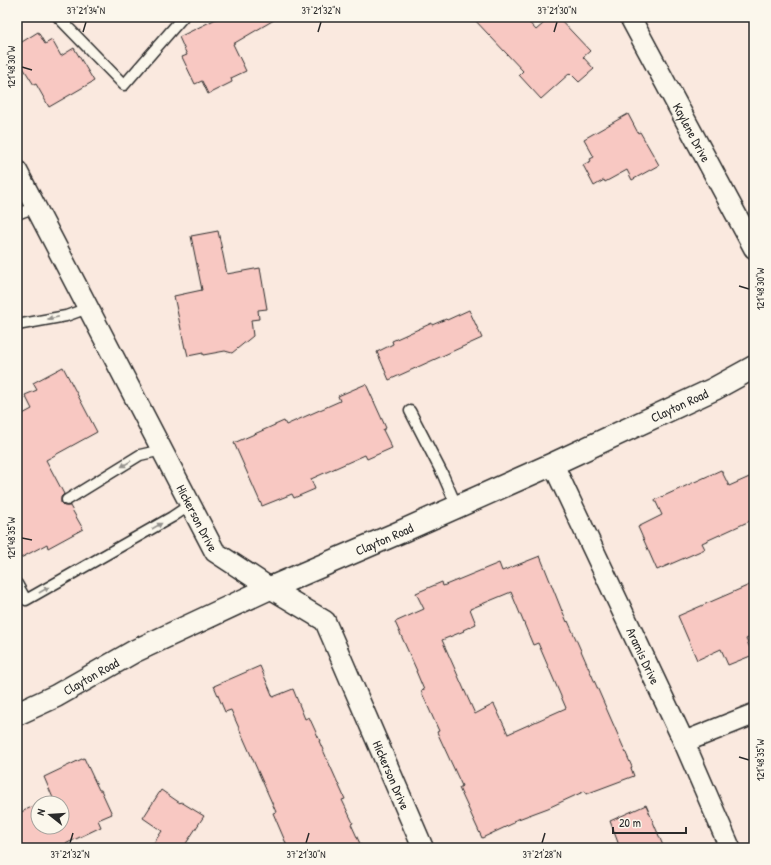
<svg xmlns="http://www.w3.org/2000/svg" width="771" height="865" viewBox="0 0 771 865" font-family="'Patrick Hand',sans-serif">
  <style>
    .building { fill: #f8c8c2; stroke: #2b2b2b; fill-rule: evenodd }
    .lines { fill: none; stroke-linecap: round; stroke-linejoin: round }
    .service-casing { stroke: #2b2b2b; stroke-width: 13 }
    .minor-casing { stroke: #2b2b2b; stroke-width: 23 }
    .tertiary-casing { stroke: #2b2b2b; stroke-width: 25 }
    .service { stroke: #fbf7ec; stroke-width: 10 }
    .minor { stroke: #fbf7ec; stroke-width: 20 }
    .tertiary { stroke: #fbf7ec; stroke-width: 22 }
    .oneway { fill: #93918c }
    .ticks { fill: none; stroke: #2b2b2b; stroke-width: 1.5 }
    .labels { text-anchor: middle; stroke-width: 3; stroke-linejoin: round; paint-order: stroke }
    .street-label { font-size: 13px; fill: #2b2b2b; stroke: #fbf7ec }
    .neatline { fill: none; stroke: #2b2b2b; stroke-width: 1.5 }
    .ticks-label { font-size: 10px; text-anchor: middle; fill: #2b2b2b }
  </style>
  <rect width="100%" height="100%" fill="#fae9df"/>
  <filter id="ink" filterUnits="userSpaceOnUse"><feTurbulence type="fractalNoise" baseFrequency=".025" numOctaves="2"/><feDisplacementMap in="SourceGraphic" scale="8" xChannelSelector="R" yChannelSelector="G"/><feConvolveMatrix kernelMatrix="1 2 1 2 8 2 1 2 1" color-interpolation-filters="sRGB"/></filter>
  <g filter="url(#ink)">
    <!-- building -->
    <path class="building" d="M220,17H279L233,44L246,71L231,78L232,82L208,94L202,81L195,84L182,57L187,55L179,37Z
      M472,17H524L536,30L551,17H558L590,51L583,57L594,69L579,82L570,73L541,99L519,75L523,71Z
      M38,32L45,44L52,40L61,56L74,48L94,81L49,107L36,84L34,85L17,58V45Z
      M628,114L638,133L640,132L659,165L632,180L627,170L605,182L604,180L594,186L583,165L591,161L590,159L594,157L584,139Z
      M218,231L227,274L260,268L267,309L258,310L259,319L251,320L253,336L232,353L225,351L203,355V353L188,356L186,348H185L174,296L202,290L191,236Z
      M469,310L482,338L389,380L377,352L393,344L392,341L432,323V325L446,319L447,320Z
      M63,367L97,432L46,460L64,494L61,497V503L64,506H70L83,529L48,548L47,544L17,560V417L32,409L25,395L37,390L33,383Z
      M366,384L386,428L383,430L392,448L367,459L365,455L311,479L315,489L294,498L292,494L262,506L234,443L284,421L286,425L340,401L338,396Z
      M721,470L729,486L754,475V519L702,543L705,549L657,570L638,527L662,515L655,500Z
      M540,556L562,611V610L567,622L568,621L632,767L631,768L634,776L586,794L585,791L548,808L513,821L514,823L482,838L459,788L462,786L437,732L439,731L421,691L424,690L416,671H417L395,622L424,609L416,593L442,582L443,586L499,563L502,571ZM511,592L533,645L538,643L566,708L508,734L494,704L475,714L442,640L464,631L463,630L476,624L470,609Z
      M754,583V635L746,639L753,655L728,665L721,649L697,660L678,616Z
      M260,666L273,697L293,689L305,719L309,717L320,741H319L345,799L342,800L353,823L351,824L362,848H288L273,813L276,812L231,710L225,712L214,686Z
      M84,758L99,790H101L112,814L98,820L101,827L57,848H17V814L38,804V827H62V803H41L53,798L44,777Z
      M161,790L180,803L181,802L204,816L183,848H150L162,831L143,818Z
      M646,805L664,848H620L610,821Z"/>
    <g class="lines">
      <!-- service casing -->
      <g class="service-casing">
        <path id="service" d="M58,17L124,85L183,17
          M17,214L36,207
          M17,325L66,316L88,308
          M410,411L443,475L457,507
          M67,500L140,455L162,450
          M17,584L26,600L172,517L190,505"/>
      </g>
      <!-- minor casing -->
      <g class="minor-casing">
        <g id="minor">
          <path id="s1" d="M630,17L754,248"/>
          <path id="s2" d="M17,171L215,552L270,588L325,621L423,848"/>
          <path id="s3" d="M553,464L684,742L730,848"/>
          <path d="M684,742L754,714"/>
        </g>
      </g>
      <!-- tertiary casing -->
      <g class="tertiary-casing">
        <g id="tertiary">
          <path id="s4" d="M17,714L56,696L135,651L270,588L398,533L553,464L714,389L754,367"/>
        </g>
      </g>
      <!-- service -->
      <use href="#service" class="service"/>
      <!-- minor -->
      <use href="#minor" class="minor"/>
      <!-- tertiary -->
      <use href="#tertiary" class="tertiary"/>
    </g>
    <!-- one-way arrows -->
    <defs><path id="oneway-solid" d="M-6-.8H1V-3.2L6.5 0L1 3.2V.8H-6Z"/></defs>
    <g class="oneway">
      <use href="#oneway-solid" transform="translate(53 318) rotate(169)"/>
      <use href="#oneway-solid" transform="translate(126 464) rotate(149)"/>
      <use href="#oneway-solid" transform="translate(157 526) rotate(-30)"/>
      <use href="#oneway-solid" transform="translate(44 590) rotate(-30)"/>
    </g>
  </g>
  <!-- ticks -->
  <path class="ticks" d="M83,32L86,22M318,32L321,22M554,32L557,22M22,67L32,70M739,286L749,289M22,538L32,540M739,757L749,760M70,843L73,833M306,843L309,833M542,843L545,833"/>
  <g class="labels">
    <!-- street labels -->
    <g class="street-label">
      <text dy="5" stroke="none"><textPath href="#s1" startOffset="131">Kaylene Drive</textPath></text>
      <text dy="5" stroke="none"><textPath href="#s4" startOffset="731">Clayton Road</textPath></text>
      <text dy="5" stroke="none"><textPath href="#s2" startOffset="391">Hickerson Drive</textPath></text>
      <text dy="5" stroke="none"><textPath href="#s4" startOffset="407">Clayton Road</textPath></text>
      <text dy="5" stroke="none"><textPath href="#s3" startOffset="212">Aramis Drive</textPath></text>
      <text dy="5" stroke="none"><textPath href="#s4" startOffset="83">Clayton Road</textPath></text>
      <text dy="5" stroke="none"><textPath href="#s2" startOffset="727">Hickerson Drive</textPath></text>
    </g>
  </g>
  <!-- margin -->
  <rect width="771" height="865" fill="none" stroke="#fbf7ec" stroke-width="44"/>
  <!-- north arrow -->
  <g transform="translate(50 815) rotate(287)"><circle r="19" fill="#fbf7ec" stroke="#a8a59f"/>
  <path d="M0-3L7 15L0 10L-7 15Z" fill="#2b2b2b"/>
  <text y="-6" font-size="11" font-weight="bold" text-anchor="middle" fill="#2b2b2b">N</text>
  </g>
  <!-- scale -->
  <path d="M613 827v6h73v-6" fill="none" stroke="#2b2b2b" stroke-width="2"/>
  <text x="619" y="827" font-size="12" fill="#2b2b2b" stroke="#fbf7ec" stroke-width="3" paint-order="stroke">20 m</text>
  <rect x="22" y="22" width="727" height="821" class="neatline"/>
  <g class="ticks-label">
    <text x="86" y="14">37°21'34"N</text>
    <text x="321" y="14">37°21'32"N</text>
    <text x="557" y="14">37°21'30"N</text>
    <text transform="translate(11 67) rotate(-90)" y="4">121°48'30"W</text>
    <text transform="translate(760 289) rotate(-90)" y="4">121°48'30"W</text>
    <text transform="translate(11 538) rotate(-90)" y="4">121°48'35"W</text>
    <text transform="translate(760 760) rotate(-90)" y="4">121°48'35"W</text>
    <text x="70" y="858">37°21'32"N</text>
    <text x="306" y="858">37°21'30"N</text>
    <text x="542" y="858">37°21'28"N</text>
  </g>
</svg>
